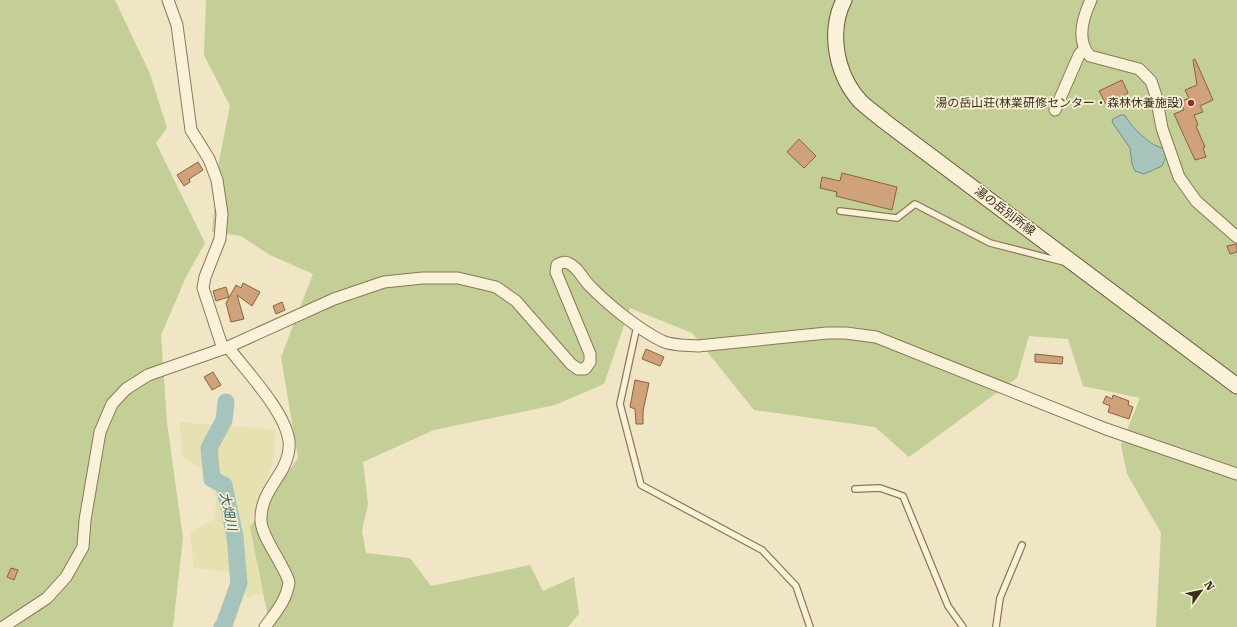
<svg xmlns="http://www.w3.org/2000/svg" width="1237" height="627" viewBox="0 0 1237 627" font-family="'Roboto Serif','Noto Sans JP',serif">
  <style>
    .farmland { fill: #e6e1b1 }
    .green { fill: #c4ce97 }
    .water { fill: #a6c3bc; stroke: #6c918b }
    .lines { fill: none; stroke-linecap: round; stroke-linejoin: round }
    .river { stroke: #a6c3bc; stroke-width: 17 }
    .building { fill: #cfa279; stroke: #8b623f }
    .lane-casing { stroke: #8b775a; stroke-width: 8 }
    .street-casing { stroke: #8b775a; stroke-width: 13 }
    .secondary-casing { stroke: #6d583d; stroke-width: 17 }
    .lane { stroke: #faf2d8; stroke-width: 5.5 }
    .street { stroke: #faf2d8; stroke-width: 11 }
    .secondary { stroke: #faf2d8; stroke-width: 15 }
    .poi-dot { fill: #9c2e28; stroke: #f7efd4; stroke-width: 1.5 }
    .labels { text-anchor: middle; stroke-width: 3.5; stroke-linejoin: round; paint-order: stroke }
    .poi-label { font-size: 12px; fill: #3b2e1e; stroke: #f7efd4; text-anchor: end }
    .street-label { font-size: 12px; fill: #3b2e1e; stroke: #f7efd4 }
    .water-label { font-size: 13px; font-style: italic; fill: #2d5b5b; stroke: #f7efd4 }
  </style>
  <rect width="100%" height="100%" fill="#f0e5c4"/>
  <!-- farmland -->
  <path class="farmland" d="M180,422L276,430L273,461L250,527L263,593L248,598L227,572L194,568L190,534L215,518L216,497L201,468L182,457Z"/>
  <!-- green -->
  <path class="green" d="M0,0H115L150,74L167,128L156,143L205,243L186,277L161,335L167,423L183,538L173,627H0Z
    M206,0H1237V627H1156L1161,533L1127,474L1121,445L1140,398L1083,386L1068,339L1029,336L1017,378L909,457L875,427L754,410L692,333L630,308L604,384L555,405L434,430L363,462L368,504L362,531L366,553L410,558L431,586L530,565L543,591L574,577L579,614L568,627H270L250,527L298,458L281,357L313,274L270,255L241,236L212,232L219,161L230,106L204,55Z"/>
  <!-- water -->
  <path class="water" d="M1121,115H1125C1130,126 1152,148 1164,148L1167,154L1162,166L1144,174L1135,171L1132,164L1130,148L1112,122L1113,119Z"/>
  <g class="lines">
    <!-- river -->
    <path class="river" d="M222,627L224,625L239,583L235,537L224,485L212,479L209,448L224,420L226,402"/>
  </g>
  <!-- building -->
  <path class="building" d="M1195,59L1213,100L1200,106L1203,112L1194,115L1198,125L1196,126L1205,147L1203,148L1206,157L1195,160L1174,114L1184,110L1180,102L1189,98L1185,90L1197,85L1193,60Z
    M1122,80L1128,93L1106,104L1099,91Z
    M799,139L816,156L804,168L787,152Z
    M198,162L203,170L189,179L190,182L184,186L177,175Z
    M842,173L897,187L892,210L836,196L837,192L820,188L822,177L840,181Z
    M1237,244V252L1230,254L1227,246Z
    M243,283L260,292L252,306L237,295L244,319L231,322L226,303L236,285L241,288Z
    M226,287L229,297L216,301L213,291Z
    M282,302L285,310L276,314L273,306Z
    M646,349L664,357L660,366L642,359Z
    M1035,354L1063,357L1062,364L1035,362Z
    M213,372L221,385L212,390L204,377Z
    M635,380L649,383L643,411V424H636L635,409L630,407Z
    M1113,395L1129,401L1128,405L1133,407L1129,419L1108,412L1110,406L1103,403L1106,396L1112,399Z
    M11,568L18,570L14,580L7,577Z"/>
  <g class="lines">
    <!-- lane casing -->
    <g class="lane-casing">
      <path id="lane" d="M840,211L897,218L915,204L990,243L1064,262
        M637,326L620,404L641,485L762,550L796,586L810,627
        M855,489L880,488L903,496L948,606L963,627
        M996,627L1000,598L1022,545"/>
    </g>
    <!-- street casing -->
    <g class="street-casing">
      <path id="street" d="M168,0L177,25L191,130L209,159L217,180L222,214L220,239L205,277L203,288L223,349
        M1091,0C1083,17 1076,41 1090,56L1139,69L1151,81L1156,96L1162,128L1179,177L1196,201L1237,237
        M1055,110L1079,55L1084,49
        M228,347C246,371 285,411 289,441C290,450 287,460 283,468C273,486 260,499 261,521C262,538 283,563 289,582C287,600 275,613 265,627
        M3,627L47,598L66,577L83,547L85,520L100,432L112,404L126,389L148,375L228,347L334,299L384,282L423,278H458L496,287L516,301L571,364L578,369H585L590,362V354L556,272L557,265C561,263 564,261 568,263C578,267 582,278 589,285C607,304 638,329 662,341C673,346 686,345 698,346L827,333H846L876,337L1106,429L1237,474"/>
    </g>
    <!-- secondary casing -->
    <g class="secondary-casing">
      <path id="secondary" d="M844,0C828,32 836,74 860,101C867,108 876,114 884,121L1237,386"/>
    </g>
    <!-- lane -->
    <use href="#lane" class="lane"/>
    <!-- street -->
    <use href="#street" class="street"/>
    <!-- secondary -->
    <use href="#secondary" class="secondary"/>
  </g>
  <!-- markers -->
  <circle class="poi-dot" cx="1191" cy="103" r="4"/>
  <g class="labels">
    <!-- poi labels -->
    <g class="poi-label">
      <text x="1183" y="107">湯の岳山荘(林業研修センター・森林休養施設)</text>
    </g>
    <!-- street labels -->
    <g class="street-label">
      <text transform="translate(1005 211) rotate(37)" y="4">湯の岳別所線</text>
    </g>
    <!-- water labels -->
    <g class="water-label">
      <text transform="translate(229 511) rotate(78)" y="5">大畑川</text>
    </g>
  </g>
  <!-- north arrow -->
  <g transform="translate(1201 591) rotate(57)" stroke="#f7efd4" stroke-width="3" paint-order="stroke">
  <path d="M0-3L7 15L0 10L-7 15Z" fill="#3b2e1e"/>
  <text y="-6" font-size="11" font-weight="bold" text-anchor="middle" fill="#3b2e1e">N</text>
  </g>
</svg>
